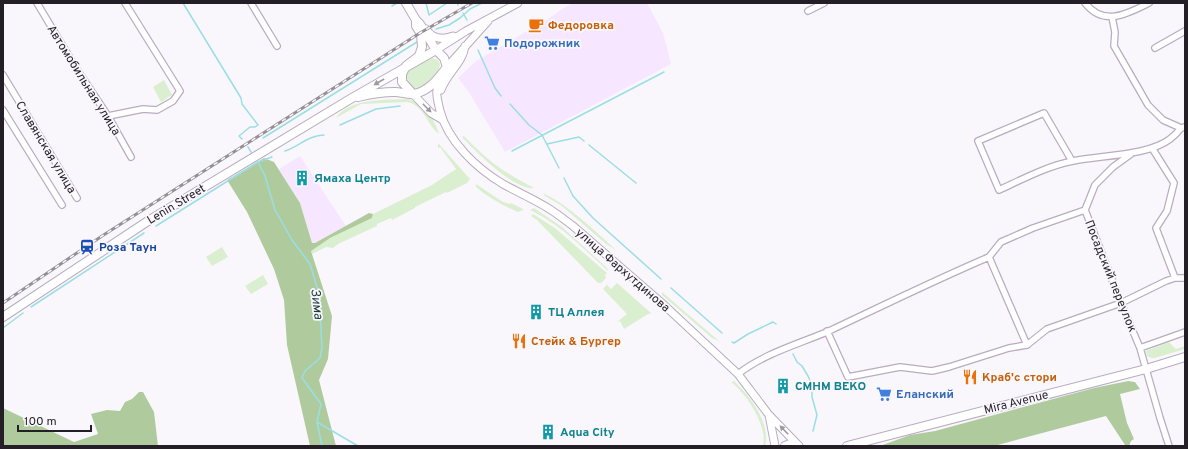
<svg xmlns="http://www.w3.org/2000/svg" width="1188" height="449" viewBox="0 0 1188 449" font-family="Overpass,sans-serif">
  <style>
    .built { fill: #f7e6ff }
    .green { fill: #daefcf }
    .forest { fill: #afcb9e }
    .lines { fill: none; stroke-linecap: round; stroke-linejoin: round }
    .stream { stroke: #9adee5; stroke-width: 1.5 }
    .street-casing { stroke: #baabc1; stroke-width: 8 }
    .secondary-casing { stroke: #baabc1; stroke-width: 9 }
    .primary-casing { stroke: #baabc1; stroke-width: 10 }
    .street { stroke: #fff; stroke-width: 5.5 }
    .secondary { stroke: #fff; stroke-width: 7 }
    .primary { stroke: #fff; stroke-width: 8 }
    .rail-casing { stroke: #949096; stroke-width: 3 }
    .rail { stroke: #faf7fc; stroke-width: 1.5; stroke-dasharray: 4.5; stroke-linecap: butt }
    .oneway { fill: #9c9a9d }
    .labels { text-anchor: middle; stroke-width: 3.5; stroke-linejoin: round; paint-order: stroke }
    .food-label { font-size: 12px; font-weight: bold; fill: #c56008; stroke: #faf7fc; text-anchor: start }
    .shop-label { font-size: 12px; font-weight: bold; fill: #366cbe; stroke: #faf7fc; text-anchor: start }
    .street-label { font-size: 12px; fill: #241e26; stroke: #faf7fc }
    .culture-label { font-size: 12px; font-weight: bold; fill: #0d838f; stroke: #faf7fc; text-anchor: start }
    .transit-label { font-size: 12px; font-weight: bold; fill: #164399; stroke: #faf7fc; text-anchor: start }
    .water-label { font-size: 13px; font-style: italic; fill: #183a3d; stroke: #faf7fc }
  </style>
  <rect width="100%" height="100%" fill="#faf7fc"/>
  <!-- built -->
  <path class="built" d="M573,3H647L663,33L671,64L505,152L468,91L458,78L476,61L548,19L562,9Z
    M300,156L346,226L315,243H312L300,203L279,169Z"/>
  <!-- green -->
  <path class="green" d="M432,58C452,61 428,84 420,87C416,89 414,88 410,86C406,81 404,76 409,71L427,59Z
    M164,80L172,95L161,102L153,87Z
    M408,99C421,103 436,120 439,134C428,126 424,106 408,102L361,104L336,118C348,98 388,100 408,99Z
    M464,136C488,161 503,172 534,188C515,191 475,151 462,137Z
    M438,143L470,179L467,183L447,193L446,192L415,207V208L392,220L391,218L377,224V226L338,244L333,248L326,247L312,254L311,251L312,249L330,238L372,218L373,214L432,185L456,169L440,147L438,148Z
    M476,184L503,202L510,204L511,203L523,209V210L518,212C503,206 489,198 476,187Z
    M543,193C571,207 593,229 616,250L606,244L562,206L545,196Z
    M534,208L562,227L607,268L608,271C584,249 560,224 530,210Z
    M533,214L555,228L607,273L605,275L606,278L601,283H598L537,220L531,216Z
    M222,247L228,257L212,266L206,257Z
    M263,275L268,284L251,294L245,286Z
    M610,281L607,285L611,289L617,283L651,313L650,314H648L624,329L620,321L617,322L627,314L603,289Z
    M662,292L719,341L712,338L662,295Z
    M1169,342L1176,349L1185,346V349L1155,358H1151L1147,356L1146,351Z
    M734,381C750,396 771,423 765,446H763C768,426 746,393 731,382Z"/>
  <!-- forest -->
  <path class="forest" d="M264,158L274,162L300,203L312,243H315L369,213L373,214L372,218L330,238L311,251L332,316L328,359L319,380L336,446H310L287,345L284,300L274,269L247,212L227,180Z
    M1128,381L1135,382L1140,389L1120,394L1127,423L1134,439L1131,441L1129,446L1125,445L1106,416L994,446H880L910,435L935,431L1094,388Z
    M139,392H143L154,412L158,446H3V408L74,442L98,434L91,414L107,410L120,411L125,402L132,399Z"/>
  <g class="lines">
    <!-- stream -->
    <path class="stream" d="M183,3L241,98L242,104L258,125L255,127H250L239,136L242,139
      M426,3L429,15L447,3
      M457,3L458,5
      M392,6L397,3
      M463,13L467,20
      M436,29L449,25L460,18L470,9L482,3
      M478,50L495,88L501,96
      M510,104L529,125L542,135L559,168
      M340,125L376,109L400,106
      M263,138L417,42
      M547,144L579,137L584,141
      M589,145L636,183
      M248,147L251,152
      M285,151C298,147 309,135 324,135
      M512,151L664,72
      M258,162L265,176L275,210L292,240L310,264L319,294L322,348L320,358L305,371L302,378L321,404L317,422L322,446
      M564,178L573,196L593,218L661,279
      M156,226L258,162L272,157
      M671,288L722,333
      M31,307L144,233
      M3,328L23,313
      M732,342L734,343L748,334L773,322L776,324
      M793,354L797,362L802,366L808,376L812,385V397L817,415L813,431
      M317,422L358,446"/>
    <!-- street casing -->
    <g class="street-casing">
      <path id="street" d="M37,3L76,68L108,116L131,157
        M251,3L277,46
        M1085,3C1104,27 1127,14 1149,3
        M808,11L824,3
        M1112,17L1115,32L1114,46L1148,105L1163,120L1181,128L1185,127
        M1155,48L1185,31
        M3,75L77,198
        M3,110L62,205
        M108,116L143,109L157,110L173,101L180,91L125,3
        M1152,148L1174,183L1167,211L1156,228L1175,278
        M1131,154L1113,167L1095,185L1085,210L1121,303L1140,348L1160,418L1169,446
        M1072,161L1044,113L978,141L999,190C1023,179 1047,166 1073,161C1101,155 1148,156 1170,139C1174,136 1178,132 1181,128
        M1085,210L1033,228L1001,242L989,257L1027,345L1047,329L1121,303L1166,281L1175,278H1185
        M827,331L848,377L900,367L932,371L949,367L1009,348L1027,345
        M1140,348L1185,332
        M738,374C765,353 799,344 829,331C882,306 935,280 989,257"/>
    </g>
    <!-- secondary casing -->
    <g class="secondary-casing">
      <path id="secondary" d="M426,29C433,40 443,40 453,36
        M436,50L466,31L518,3
        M447,67L488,21
        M441,75C435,93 436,93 440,111C448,141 476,168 503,184C519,193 536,200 551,210C559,215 566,221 573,226L664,305L738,374L769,415L775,446
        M441,90C446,74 463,63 465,46
        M413,94L431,113L443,120
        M770,416L799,446"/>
    </g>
    <!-- primary casing -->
    <g class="primary-casing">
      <path id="primary" d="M406,3L416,20V26L421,34L422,47L419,56L406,66L402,74V82L413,94
        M358,97C370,94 383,92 395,92C401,92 408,95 414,94C429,91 438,79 447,67L444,58L436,50L420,24L416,20
        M3,317L148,221L352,98L436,50
        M785,446L790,444L798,446
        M847,446L1146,369L1185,357"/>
    </g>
    <!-- street -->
    <use href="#street" class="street"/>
    <!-- secondary -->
    <use href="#secondary" class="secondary"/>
    <!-- primary -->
    <use href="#primary" class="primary"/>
    <!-- rail casing -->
    <g class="rail-casing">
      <path id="rail" d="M3,303L102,236L420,33L472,3"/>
    </g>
    <!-- rail -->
    <use href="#rail" class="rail"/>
  </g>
  <!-- one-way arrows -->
  <defs><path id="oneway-solid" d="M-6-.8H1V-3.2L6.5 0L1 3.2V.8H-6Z"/></defs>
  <g class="oneway">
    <use href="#oneway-solid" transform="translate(379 82) rotate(150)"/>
    <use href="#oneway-solid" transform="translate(427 108) rotate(45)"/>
    <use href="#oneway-solid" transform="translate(784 430) rotate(-134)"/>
  </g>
  <!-- icons -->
  <defs>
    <g id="cafe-bare" transform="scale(1.2)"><path d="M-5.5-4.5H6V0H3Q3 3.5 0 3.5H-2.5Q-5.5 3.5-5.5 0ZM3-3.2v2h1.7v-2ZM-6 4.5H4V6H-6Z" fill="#e8710a" stroke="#faf7fc" stroke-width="2.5" paint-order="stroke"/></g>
    <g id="supermarket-bare" transform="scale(1.2)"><path d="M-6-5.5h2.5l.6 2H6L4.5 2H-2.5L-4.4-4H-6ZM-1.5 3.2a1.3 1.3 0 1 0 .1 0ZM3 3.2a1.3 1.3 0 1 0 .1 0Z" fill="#3f7fe0" stroke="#faf7fc" stroke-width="2.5" paint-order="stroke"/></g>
    <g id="building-bare" transform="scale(1.2)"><path d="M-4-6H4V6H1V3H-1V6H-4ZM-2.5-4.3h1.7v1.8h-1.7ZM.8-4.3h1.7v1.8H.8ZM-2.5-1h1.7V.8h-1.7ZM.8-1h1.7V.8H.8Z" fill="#0f9aa8" stroke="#faf7fc" stroke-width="2.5" paint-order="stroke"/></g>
    <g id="station-bare" transform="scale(1.2)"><path d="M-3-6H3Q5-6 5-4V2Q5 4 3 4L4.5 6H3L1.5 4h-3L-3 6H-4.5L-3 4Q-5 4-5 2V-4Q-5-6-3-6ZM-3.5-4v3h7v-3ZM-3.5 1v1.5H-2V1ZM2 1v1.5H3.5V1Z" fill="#1a4fb4" stroke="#faf7fc" stroke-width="2.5" paint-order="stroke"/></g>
    <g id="restaurant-bare" transform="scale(1.2)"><path d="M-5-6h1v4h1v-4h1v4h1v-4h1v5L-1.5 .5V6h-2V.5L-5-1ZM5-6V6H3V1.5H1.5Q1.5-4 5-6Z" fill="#e8710a" stroke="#faf7fc" stroke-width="2.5" paint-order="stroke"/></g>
  </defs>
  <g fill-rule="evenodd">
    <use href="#cafe-bare" x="536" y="25"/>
    <use href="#supermarket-bare" x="492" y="43"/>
    <use href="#building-bare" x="302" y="178"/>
    <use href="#station-bare" x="87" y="247"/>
    <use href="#building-bare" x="536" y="312"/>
    <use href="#restaurant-bare" x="519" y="341"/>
    <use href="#restaurant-bare" x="970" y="377"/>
    <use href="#building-bare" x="783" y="386"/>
    <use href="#supermarket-bare" x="884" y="394"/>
    <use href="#building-bare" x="548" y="432"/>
  </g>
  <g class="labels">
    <!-- food labels -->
    <g class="food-label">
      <text x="548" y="29">Федоровка</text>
      <text x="531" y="345">Стейк &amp; Бургер</text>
      <text x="982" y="381">Краб'с стори</text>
    </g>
    <!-- shop labels -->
    <g class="shop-label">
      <text x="504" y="47">Подорожник</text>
      <text x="896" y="398">Еланский</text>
    </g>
    <!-- street labels -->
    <g class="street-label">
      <text transform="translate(84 80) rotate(58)" y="4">Автомобильная улица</text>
      <text transform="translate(46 147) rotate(59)" y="4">Славянская улица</text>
      <text transform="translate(176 204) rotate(-31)" y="4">Lenin Street</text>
      <text transform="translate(623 270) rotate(41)" y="4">улица Фархутдинова</text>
      <text transform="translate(1111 276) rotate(68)" y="4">Посадский переулок</text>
      <text transform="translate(1016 402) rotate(-14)" y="4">Mira Avenue</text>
    </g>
    <!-- culture labels -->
    <g class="culture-label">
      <text x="314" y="182">Ямаха Центр</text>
      <text x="548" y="316">ТЦ Аллея</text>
      <text x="795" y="390">СМНМ ВЕКО</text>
      <text x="560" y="436">Aqua City</text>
    </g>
    <!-- transit labels -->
    <g class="transit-label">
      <text x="99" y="251">Роза Таун</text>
    </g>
    <!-- water labels -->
    <g class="water-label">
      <text transform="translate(318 304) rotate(83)" y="5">Зима</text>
    </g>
  </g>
  <!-- border -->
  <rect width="1188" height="449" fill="none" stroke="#241e26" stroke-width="8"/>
  <!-- scale -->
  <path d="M18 425v6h73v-6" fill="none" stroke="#241e26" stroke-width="2"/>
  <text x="24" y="425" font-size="12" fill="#241e26" stroke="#faf7fc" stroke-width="3" paint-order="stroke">100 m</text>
</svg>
